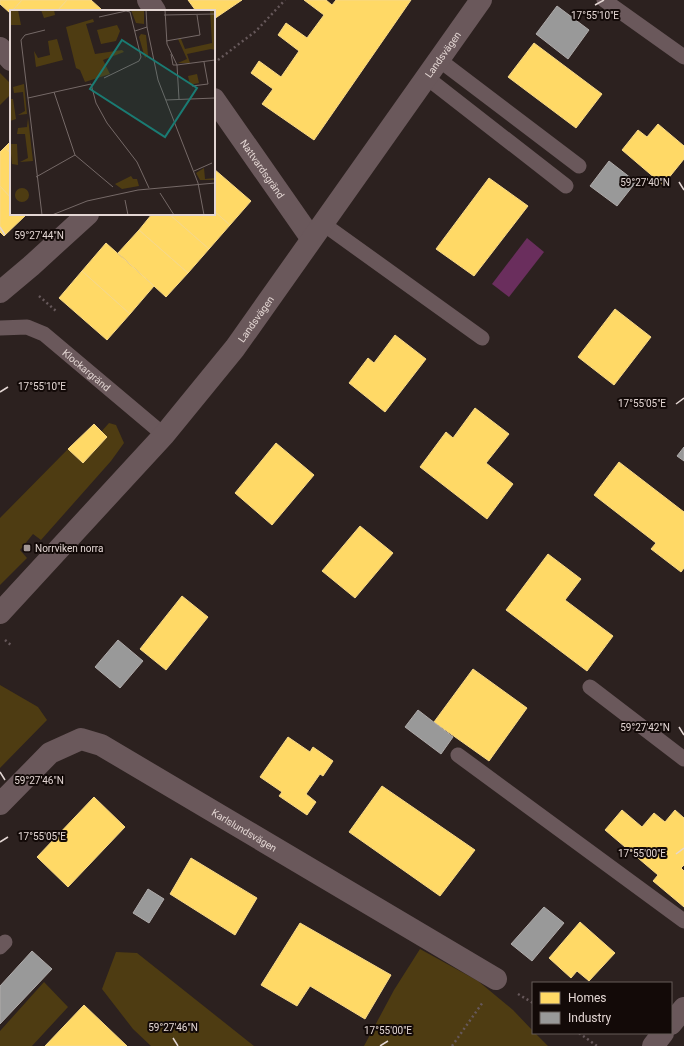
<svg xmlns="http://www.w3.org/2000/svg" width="684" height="1046" viewBox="0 0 684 1046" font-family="Roboto,sans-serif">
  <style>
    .green { fill: #4e3c12 }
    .water { fill: #6a2e5d }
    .homes { fill: #ffd966; stroke: #f7d887 }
    .industry { fill: #999; stroke: #afabaa }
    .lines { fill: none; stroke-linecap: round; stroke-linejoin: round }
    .path { stroke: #66585a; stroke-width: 2.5; stroke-dasharray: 2 3; stroke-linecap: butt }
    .lane { stroke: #6a585b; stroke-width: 15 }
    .street { stroke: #6a585b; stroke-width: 22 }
    .ticks { fill: none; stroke: #e3d6d3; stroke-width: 1.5 }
    .poi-dot { fill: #a39794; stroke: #130a08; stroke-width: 1.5 }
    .labels { text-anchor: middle; stroke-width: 4; stroke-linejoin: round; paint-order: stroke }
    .street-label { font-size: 10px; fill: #e3d6d3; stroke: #130a08 }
    .poi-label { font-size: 10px; fill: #e3d6d3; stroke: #130a08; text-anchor: start }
    .inset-road { fill: none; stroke: #756967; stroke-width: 1 }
    .view { fill: #1a7b73; fill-opacity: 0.15; stroke: #1a7b73; stroke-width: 2 }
    .inset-edge { fill: none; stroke: #e3d6d3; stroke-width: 2 }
    .ticks-label { font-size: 10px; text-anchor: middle; fill: #e3d6d3; stroke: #130a08; stroke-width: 4; stroke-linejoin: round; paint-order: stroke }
  </style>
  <rect width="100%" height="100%" fill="#2c211f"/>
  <!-- green -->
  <path class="green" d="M0,73L11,84V94L0,105Z
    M109,423L116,425L124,443L111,461L41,540L33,534L20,550L27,558L0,585V518L68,449L83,463L107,437L101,432Z
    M0,685L38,707L47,720L0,768Z
    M420,949L478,981L513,1010L533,1031V1033H535L548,1046H364L394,990Z
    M116,952L137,953L254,1046H151L133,1029L102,989Z
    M44,982L68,1007L32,1046H0V1031Z"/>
  <!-- water -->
  <path class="water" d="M527,238L544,252L509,297L492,284Z"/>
  <!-- homes -->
  <path class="homes" d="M0,0H22L10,13L0,4Z
    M22,0H67L57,11H12Z
    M67,0H91L101,9L99,11H57Z
    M188,0H242L214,19V11H196Z
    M304,0H326L332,5L336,0H411L314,140L262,104L273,89L251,73L259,61L281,77L299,51L278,35L286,23L307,38L324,15Z
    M534,43L602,94L576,128L508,77Z
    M658,124L684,146V159L663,185L622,150L638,130L647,137Z
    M11,141V154L5,147Z
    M5,147L11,154V198L0,186V152Z
    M214,169L251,201L230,225L214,211Z
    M489,178L528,206L474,276L436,249Z
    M0,186L11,198V214L26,215L4,236L0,232Z
    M214,211L230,225L209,249L169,214H214Z
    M152,214H169L209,249L188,273L139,230Z
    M139,230L188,273L166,297L118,253Z
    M106,243L154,286L130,314L82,271Z
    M82,271L130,314L107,340L59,298Z
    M615,309L651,337L614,385L578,357Z
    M395,335L426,359L385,412L349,383L368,358L374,363Z
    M475,408L509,434L486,463L513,484L487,519L420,467L446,432L453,438Z
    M94,424L107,437L83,463L68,449Z
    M276,443L314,475L272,525L235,493Z
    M619,462L684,512V568L681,572L651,549L656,543L594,495Z
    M360,526L393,553L355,598L322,571Z
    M548,554L581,579L565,600L613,636L587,671L506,610Z
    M182,596L208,617L166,670L140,649Z
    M473,669L527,708L489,761L434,722Z
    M288,737L310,752L313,747L333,761L323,776L320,774L306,794L316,802L307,815L279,796L282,792L260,777Z
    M382,786L475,850L440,896L349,832Z
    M94,797L125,827L68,887L37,857Z
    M622,810L642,827L654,813L665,822L675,810L684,818V865L681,868L684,871V907L653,881L658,875L605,830Z
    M191,858L257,898L235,935L170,894Z
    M580,922L615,953L589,981L577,971L571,978L549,958Z
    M300,923L391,975L365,1019L310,986L297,1006L261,985Z
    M84,1005L127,1046H45Z"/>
  <!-- industry -->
  <path class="industry" d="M557,6L589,30L568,59L536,34Z
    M609,161L636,182L617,206L590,186Z
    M684,447V461L677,456Z
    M118,640L143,661L120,688L95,667Z
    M418,710L453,737L441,754L405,727Z
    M148,889L164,899L149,923L133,913Z
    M544,907L564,923L532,961L511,944Z
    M32,951L52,969L0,1024V986Z"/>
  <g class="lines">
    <!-- path -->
    <path class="path" d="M214,63L256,31L285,0
      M39,296L56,311
      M5,640L12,646
      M518,994L533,1003
      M579,1033L597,1046
      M452,1046L483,1002"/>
    <!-- lane -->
    <g class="lane">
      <path d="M604,0L684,57"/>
      <path d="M438,59L579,166"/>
      <path d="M426,77L566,186"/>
      <path d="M322,223L482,338"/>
      <path id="s1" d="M0,328L27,327L44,334L164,435"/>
      <path d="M590,687L684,759"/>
      <path d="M458,755L684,921"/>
      <path d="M0,947L5,942"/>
    </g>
    <!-- street -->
    <g class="street">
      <path d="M148,0L155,11"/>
      <path d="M0,48L11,60"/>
      <path id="s2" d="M214,99L311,238"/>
      <path d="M0,292L31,266L88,214"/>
      <path id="s3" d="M0,613L164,435L235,348L481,0"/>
      <path id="s4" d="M0,804L50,753L81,739L101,745L496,979"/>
      <path d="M671,1024L684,1008"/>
      <path d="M653,1046L663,1033"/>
    </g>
  </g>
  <!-- ticks -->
  <path class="ticks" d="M595,5L604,0M679,182L684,190M0,227L5,235M0,392L8,387M676,404L684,398M679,727L684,735M0,772L5,780M0,842L8,837M676,854L684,848M173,1038L178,1046M380,1046L388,1041"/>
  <!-- markers -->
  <rect class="poi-dot" x="23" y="544" width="8" height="8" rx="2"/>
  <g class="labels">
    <!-- street labels -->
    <g class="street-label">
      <text dy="4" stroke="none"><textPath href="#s3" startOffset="714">Landsvägen</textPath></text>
      <text dy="4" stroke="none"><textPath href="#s2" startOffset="85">Nattvardsgränd</textPath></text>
      <text dy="4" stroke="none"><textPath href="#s3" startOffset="390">Landsvägen</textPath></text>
      <text dy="4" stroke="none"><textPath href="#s1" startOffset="101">Klockargränd</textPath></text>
      <text dy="4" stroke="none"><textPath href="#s4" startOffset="293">Karlslundsvägen</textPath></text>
    </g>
    <!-- poi labels -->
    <g class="poi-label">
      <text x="35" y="552">Norrviken norra</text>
    </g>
  </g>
  <!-- overview -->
  <g transform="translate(10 10)">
    <rect width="205" height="205" fill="#2c211f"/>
    <path d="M0,0H8L11,15H0ZM31,0H44L45,5L34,8ZM121,0H134V14L126,13ZM200,0H205V40L201,39L177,44L180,53H168L177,49L168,29H171L175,39L202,33ZM83,9L84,12L76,14L85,44L112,40L114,42L93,50L100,64L75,72L70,60L66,58L56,17ZM107,15L110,21L106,31L91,34L87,20ZM131,24L136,25L138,45L135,48L129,27ZM47,29L53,50L26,57L24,41L28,48L40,45L38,31ZM187,64L189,73L180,75L178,66ZM14,74L17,104L8,105L15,101L13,82L4,83L3,77ZM0,89H3L6,109L0,111ZM18,108L23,151L10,152L18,148L15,124H7L8,118L17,117ZM0,134H7L8,155L2,154ZM194,158L195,169L205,168V170H190L186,163ZM121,166L123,169H127L129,176L112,179L105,174ZM5 185a7 7 0 1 1 14 0a7 7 0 1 1-14 0Z" fill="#4e3c12"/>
    <path class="inset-road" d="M136,0L137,17L148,70L188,173L194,205M155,0L157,34L167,55H163L161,44M154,5L205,4M89,7L116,1L120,2L131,47L129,51L94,68M125,21L137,17M156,31L190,25L187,5M182,76L198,74L194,52M44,82L65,145L103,177M18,88L81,74L86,93L97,113L127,152L139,178M169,89L167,55L205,50M156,90L205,88M184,161L202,153M26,167L65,145M150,183L164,205M115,190L118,205M32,205L11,30L15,25L35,20M42,205L77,191L128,180L205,173"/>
    <path class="view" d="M112,30L187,78L155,127L80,79Z"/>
    <rect width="205" height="205" class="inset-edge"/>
  </g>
  <g class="ticks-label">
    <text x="595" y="19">17°55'10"E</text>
    <text x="645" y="186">59°27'40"N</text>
    <text x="39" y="239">59°27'44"N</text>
    <text x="42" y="390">17°55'10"E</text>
    <text x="642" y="407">17°55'05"E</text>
    <text x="645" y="731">59°27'42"N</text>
    <text x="39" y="784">59°27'46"N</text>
    <text x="42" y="840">17°55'05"E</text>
    <text x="642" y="857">17°55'00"E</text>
    <text x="173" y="1031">59°27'46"N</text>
    <text x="388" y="1034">17°55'00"E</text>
  </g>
  <!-- legend -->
  <rect x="532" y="982" width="140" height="52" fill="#130a08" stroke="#665c59"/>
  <rect x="540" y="992" width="20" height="12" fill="#ffd966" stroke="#665c59"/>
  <text x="568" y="1002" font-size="12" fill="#e3d6d3">Homes</text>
  <rect x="540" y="1012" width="20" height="12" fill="#999999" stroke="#665c59"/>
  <text x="568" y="1022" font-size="12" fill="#e3d6d3">Industry</text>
</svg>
